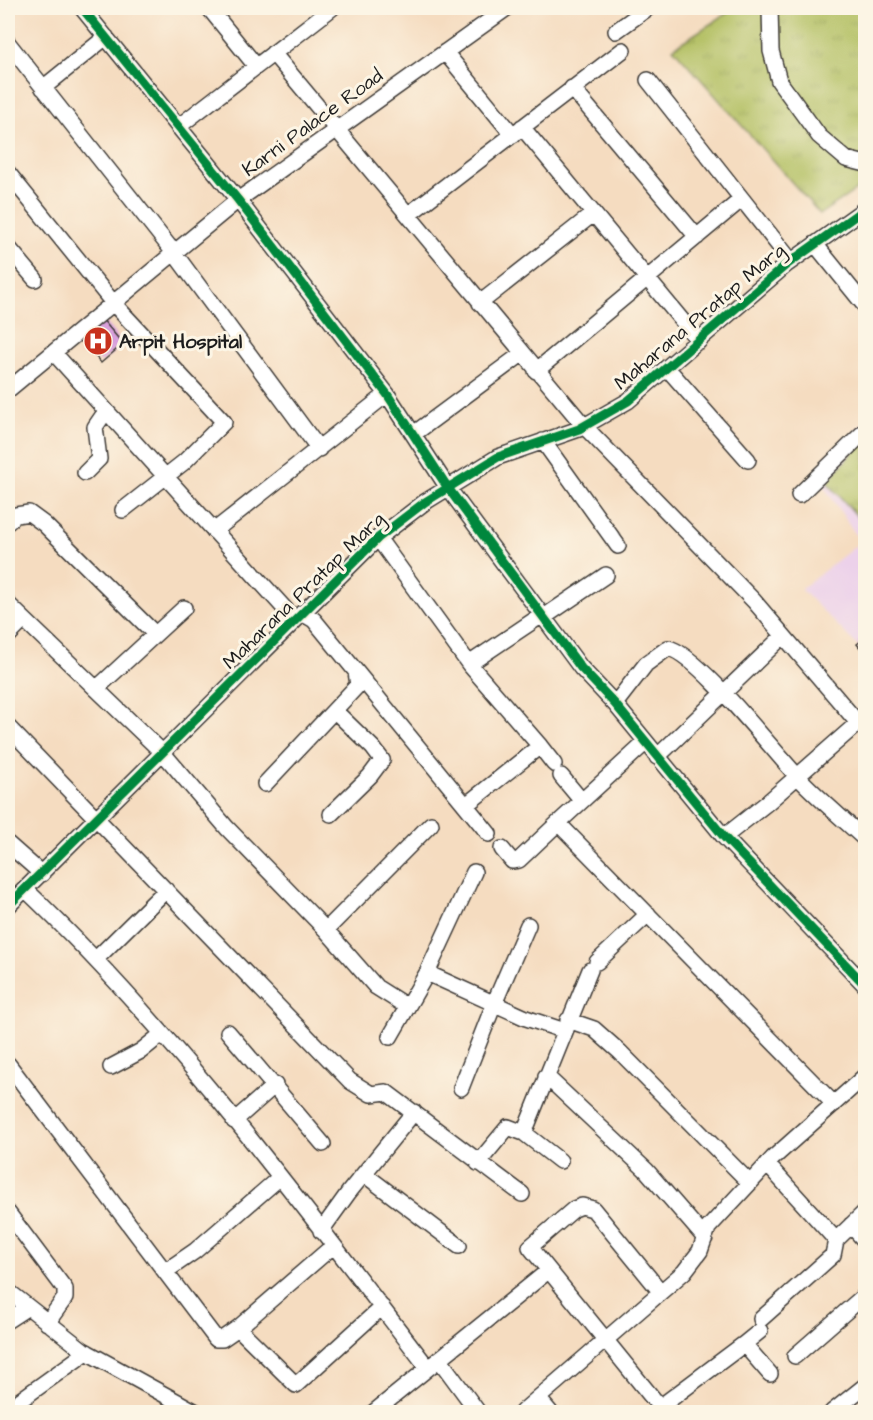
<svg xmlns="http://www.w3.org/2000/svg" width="873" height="1420" viewBox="0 0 873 1420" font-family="'Architects Daughter',sans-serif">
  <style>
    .built { fill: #ecd1ea }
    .park { fill: url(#park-tufts); stroke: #686e40; stroke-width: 1.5 }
    .building { fill: #d8a0db }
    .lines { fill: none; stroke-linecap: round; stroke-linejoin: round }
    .minor-casing { stroke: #3d3935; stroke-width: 18 }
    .minor { stroke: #fff; stroke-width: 15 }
    .cycleway-casing { stroke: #fcf5e5; stroke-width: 13 }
    .cycleway { stroke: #00873e; stroke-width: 9 }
    .labels { text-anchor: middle; stroke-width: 6; stroke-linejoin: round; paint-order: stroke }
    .street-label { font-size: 20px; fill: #1c1c1c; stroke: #fcf5e5 }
    .poi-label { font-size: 20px; font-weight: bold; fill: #1c1c1c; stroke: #fcf5e5; text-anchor: start }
  </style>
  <defs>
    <pattern id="park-tufts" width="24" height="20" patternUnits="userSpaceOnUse" patternTransform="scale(1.5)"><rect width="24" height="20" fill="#b3c063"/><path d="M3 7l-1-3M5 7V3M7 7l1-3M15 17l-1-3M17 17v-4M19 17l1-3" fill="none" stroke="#99a455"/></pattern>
  </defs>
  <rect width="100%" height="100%" fill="#fcf5e5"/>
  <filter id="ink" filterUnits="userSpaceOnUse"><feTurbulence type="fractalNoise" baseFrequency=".0167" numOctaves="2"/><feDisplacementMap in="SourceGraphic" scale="12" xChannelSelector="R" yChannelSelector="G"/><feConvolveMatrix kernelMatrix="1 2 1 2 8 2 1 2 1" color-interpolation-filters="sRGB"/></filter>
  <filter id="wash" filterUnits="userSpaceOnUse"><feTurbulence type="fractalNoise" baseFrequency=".008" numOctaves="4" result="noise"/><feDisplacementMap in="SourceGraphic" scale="24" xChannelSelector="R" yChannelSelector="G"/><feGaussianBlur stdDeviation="1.35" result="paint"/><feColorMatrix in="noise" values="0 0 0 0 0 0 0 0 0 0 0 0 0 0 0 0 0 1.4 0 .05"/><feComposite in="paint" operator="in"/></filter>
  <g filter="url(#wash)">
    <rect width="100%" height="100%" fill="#f5dcc0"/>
    <!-- built -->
    <path class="built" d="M865,422V653L801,589L861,542L816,475Z"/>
    <!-- park -->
    <path class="park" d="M735,8H865V184L820,214L673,48Z
      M865,438V525L827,482Z"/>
    <g id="blocks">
      <!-- building -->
      <path class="building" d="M102,319L123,344L101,363L80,338Z
        M866,637V655L857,644Z"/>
    </g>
  </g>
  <g filter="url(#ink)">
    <use href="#blocks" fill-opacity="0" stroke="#3d3935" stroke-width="1.5"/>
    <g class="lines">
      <!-- minor casing -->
      <g class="minor-casing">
        <path id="minor" d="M82,8L238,200L387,394L448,488L581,668L615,704L724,837L866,986
          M209,8L256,66
          M770,8L771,51L779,81L819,136L846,159L866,164
          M616,31L648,8
          M8,43L175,254L319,449
          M445,52L513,135
          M273,53L584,426L754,601L858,723L767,803L724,837
          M648,80L791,261
          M43,88L106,37
          M572,88L697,237
          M178,127L332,8
          M522,127L699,341
          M8,173L114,304L224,422L184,462L123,510
          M408,215L623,50
          M815,244L866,307
          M8,247L35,279
          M480,303L593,214
          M54,353L295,620
          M667,368L748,460
          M536,371L742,199
          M8,390L238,200L507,8
          M415,433L523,353
          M543,441L618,546
          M85,473L99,459L95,427L106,411
          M799,495L866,430
          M8,522L16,515L29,513L44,524L155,634
          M214,531L387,394
          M378,538L469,664L540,746L466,805
          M8,604L163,753L227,828L326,930L376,987L406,1006
          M302,613L314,620L489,834
          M544,617L606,575
          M8,636L24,620
          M469,664L542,615
          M96,689L184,608
          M615,704L646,664L668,648C697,653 773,751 798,777C819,799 843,819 866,840
          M8,727L350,1081L371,1094L386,1092L522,1194
          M645,743L558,823L834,1104
          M540,746L554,764
          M657,757L783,636
          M561,776L581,800
          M265,784L358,685L356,672
          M331,814L370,776L382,760L373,748L335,711
          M8,844L42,874
          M502,849L512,861L519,860L558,823
          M25,889C176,1033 301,1203 428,1368
          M8,906L378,538L425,502L498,457L579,429L628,401L786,265L866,208
          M326,930L431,824
          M96,959L166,890
          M597,962L648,914
          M427,973L526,1018L565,1031
          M568,1020L594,1029L620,1052L750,1183
          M228,1032L323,1144
          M390,1037L427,973L474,872
          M8,1064L216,1339H222L238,1328L333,1246
          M111,1067L141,1051L162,1034
          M546,1076L646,1170L705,1238
          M461,1088L494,1004L528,925
          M234,1121L275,1085
          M524,1133L590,970
          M478,1163L508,1127L524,1133L560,1161
          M364,1174L459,1246
          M8,1213L65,1289V1298L47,1323
          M851,1225L866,1242
          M321,1231L349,1192L414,1112
          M836,1240L866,1211
          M166,1271L195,1251L279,1178
          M8,1291L83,1350L196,1412
          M660,1291L593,1209L582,1206L574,1209L530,1247L664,1412
          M761,1319L833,1255L836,1240L767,1164
          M8,1320L28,1307
          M238,1328L296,1385L382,1307
          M744,1344L760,1331
          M795,1356L866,1294
          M439,1359L478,1412
          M539,1399L550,1412
          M660,1407L744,1344L770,1374
          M8,1409L87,1352
          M374,1412L548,1271
          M522,1412L684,1272L700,1251L708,1228L773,1158L866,1075
          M832,1412L866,1385"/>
      </g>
      <!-- minor -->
      <use href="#minor" class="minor"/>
      <!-- cycleway casing -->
      <g class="cycleway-casing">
        <path id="cycleway" d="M82,8L238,200L387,394L448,488L581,668L615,704L724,837L866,986
          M8,906L378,538L425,502L498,457L579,429L628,401L786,265L866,208"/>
      </g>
      <!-- cycleway -->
      <use href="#cycleway" class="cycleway"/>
    </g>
  </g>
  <!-- icons -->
  <defs>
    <g id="hospital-disc" transform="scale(1.5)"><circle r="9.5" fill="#c8321e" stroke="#fcf5e5"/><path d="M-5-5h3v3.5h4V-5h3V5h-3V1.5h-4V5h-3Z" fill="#fff"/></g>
  </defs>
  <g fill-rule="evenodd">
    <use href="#hospital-disc" x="98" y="341"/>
  </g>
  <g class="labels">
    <!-- street labels -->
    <g class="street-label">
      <text transform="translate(312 122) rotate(-36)" y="7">Karni Palace Road</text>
      <text transform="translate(699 316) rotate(-40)" y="7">Maharana Pratap Marg</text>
      <text transform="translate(303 590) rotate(-44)" y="7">Maharana Pratap Marg</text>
    </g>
    <!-- poi labels -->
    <g class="poi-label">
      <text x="119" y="348">Arpit Hospital</text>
    </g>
  </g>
  <!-- margin -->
  <rect width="873" height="1420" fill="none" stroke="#fcf5e5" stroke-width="30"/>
</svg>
